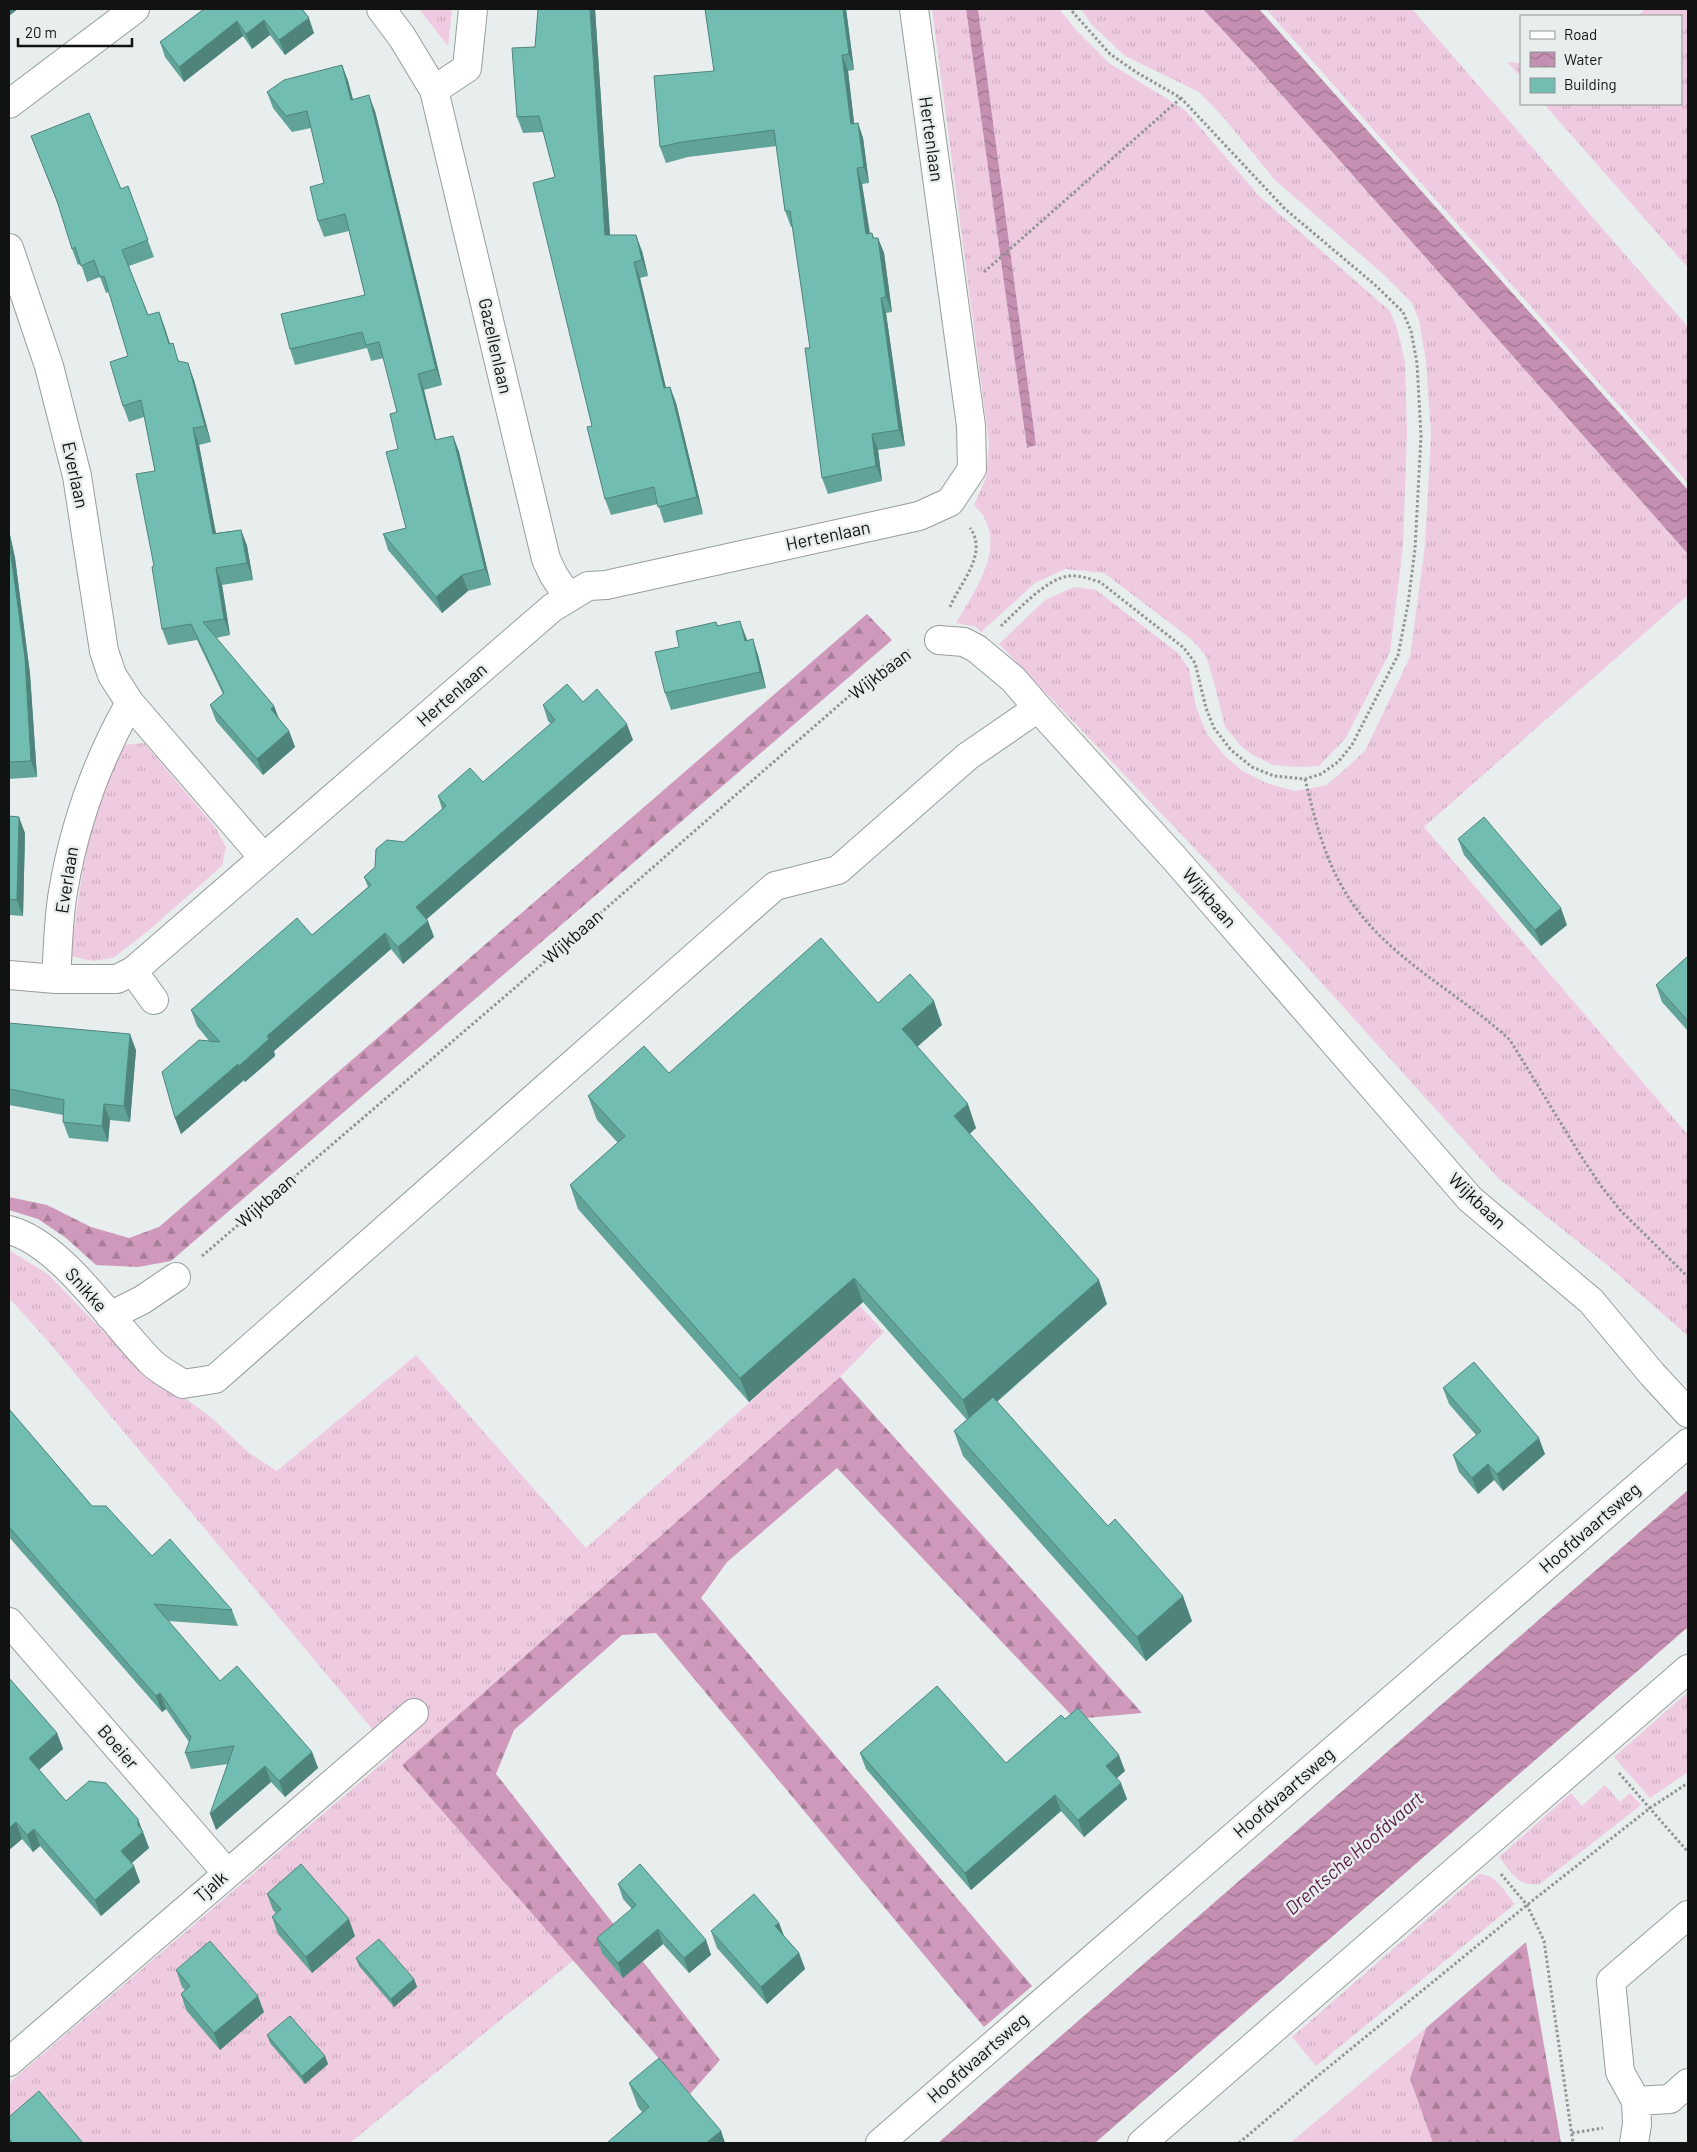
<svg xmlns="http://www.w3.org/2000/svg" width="1697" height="2152" viewBox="0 0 1697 2152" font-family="Barlow,sans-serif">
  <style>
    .grass { fill: url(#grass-tufts) }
    .forest { fill: url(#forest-firs) }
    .water { fill: url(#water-waves) }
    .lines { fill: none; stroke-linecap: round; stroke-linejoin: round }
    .minor-casing { stroke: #979d9c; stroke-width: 30 }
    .path { stroke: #919594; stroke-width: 3; stroke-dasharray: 2.5 2.5; stroke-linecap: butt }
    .minor { stroke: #fff; stroke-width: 28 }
    .wall { fill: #61a398 }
    .shaded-wall { fill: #4f847c }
    .building { fill: #71bdb1; stroke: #4f847c }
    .labels { text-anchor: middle; stroke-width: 5; stroke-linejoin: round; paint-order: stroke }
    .street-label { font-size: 18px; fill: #101312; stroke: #e8eeed }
    .water-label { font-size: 19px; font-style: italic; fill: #571846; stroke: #e8eeed }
  </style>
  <defs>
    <pattern id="grass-tufts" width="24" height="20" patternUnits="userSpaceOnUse" patternTransform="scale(1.25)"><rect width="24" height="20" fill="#efcbe1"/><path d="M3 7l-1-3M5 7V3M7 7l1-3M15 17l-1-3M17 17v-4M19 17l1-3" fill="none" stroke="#ccadc0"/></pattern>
    <pattern id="forest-firs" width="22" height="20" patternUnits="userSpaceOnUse" patternTransform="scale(1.25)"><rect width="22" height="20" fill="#cf99bc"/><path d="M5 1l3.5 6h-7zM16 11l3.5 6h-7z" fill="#a77c97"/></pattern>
    <pattern id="water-waves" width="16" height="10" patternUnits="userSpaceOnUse" patternTransform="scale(1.25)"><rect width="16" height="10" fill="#c48fb1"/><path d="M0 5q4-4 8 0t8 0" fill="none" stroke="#9e748f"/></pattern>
  </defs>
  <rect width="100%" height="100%" fill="#e8eeed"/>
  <!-- grass -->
  <path class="grass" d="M419,9H452L448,46Z
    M932,9H966L1027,448L1036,445L978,9H1059L1077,31L1109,63L1185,110L1260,197L1390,311L1397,328L1405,362L1407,433L1403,547L1390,652L1345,739L1319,766L1297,767L1273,765L1251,754L1240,745L1225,727L1214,682L1206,656L1191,639L1104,573L1065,569L1035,583L981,632L976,627L956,623C973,593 1004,553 984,517C982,513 977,509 974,505L986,478L989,443Z
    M1081,9H1203L1257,67L1688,554V595L1424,827L1688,1135V1336L1606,1264L1498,1178L1289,947L999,644L1045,600L1074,587L1096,590L1178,653L1189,669L1196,707L1207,734L1224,755L1241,770L1266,783L1295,791L1327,785L1365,751L1410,657L1425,546L1431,434L1426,361L1419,320L1412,303L1383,274L1276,181L1223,117L1199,92L1125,56L1091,24Z
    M1266,9H1412L1688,327V483Z
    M1645,9H1688V268L1544,104H1681V16H1638Z
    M1507,62L1521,63V77Z
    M144,743L215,827L226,847L222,866L148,931L113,958L93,961L70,956C80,895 85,829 109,771C113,762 119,753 124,745Z
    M9,1250L49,1275L119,1348L146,1378L177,1392L212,1418L249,1453L277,1471L416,1355L586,1548L859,1305L884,1332L840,1377L402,1765L574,1960L350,2143H9V2083L393,1754L47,1340L9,1298Z
    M1688,1692V1772L1650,1798L1614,1757Z
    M1605,1785L1620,1802L1630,1793L1641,1805L1540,1884C1517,1887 1512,1873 1499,1857L1571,1793L1582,1806Z
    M1479,1874C1496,1874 1505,1892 1515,1904L1316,2066L1292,2037Z
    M1426,2028L1410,2079L1433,2143H1290Z"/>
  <!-- forest -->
  <path class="forest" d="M867,614L892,640L171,1261L138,1267L96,1265L66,1238L38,1219L9,1210V1197L47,1205L91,1227L129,1238L159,1227Z
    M840,1377L1142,1713L1075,1719L837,1468L727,1562L701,1598L1032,1986L984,2027L656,1633L622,1635L514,1730L496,1774L720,2060L690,2094L402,1765Z
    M1526,1942L1561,2143H1433L1410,2079L1426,2028Z"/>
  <!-- water -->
  <path class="water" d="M966,9H978L1036,445L1027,448Z
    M1203,9H1259L1688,490V554L1257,67Z
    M1688,1490V1627L1095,2143H938Z"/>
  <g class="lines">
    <!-- minor casing -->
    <g class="minor-casing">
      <path id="minor" d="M381,9L402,37L434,90
        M473,9L467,68L434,90L546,559L553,574L568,597
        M9,104L135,9
        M9,248L49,366L77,476L104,651L112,675L130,703C97,761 74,826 63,892C58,920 58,951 56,979
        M939,640L964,642L977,649L1013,679L1038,708L1175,859L1470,1199L1591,1301L1652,1374L1688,1413
        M130,703L263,857
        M133,971L154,1000
        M9,975L56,979H117L133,971L552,608L588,586L606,585L919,516L950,502L972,469L971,426L914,9
        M9,1230C61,1243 113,1324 151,1362C160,1371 173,1377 183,1384L215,1379L775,886L838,870L968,756L1038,708
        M110,1316L142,1300L176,1277
        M9,1622L227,1873
        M1688,1915L1611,1981L1620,2072L1636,2101L1670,2099L1688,2083
        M9,2062L414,1713
        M880,2143L1688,1443
        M1142,2143L1688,1669
        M1634,2143L1637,2124L1636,2101"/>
    </g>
    <!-- path -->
    <path class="path" d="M984,272L1181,98
      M950,607C959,584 989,554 970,528
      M1001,626C1017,611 1047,578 1069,576C1080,575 1090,579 1100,582L1184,648L1195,663L1206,708L1214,728L1231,750L1252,767L1274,776L1305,779L1321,774L1338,762L1352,745L1398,655L1408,604L1415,549L1421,436L1417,363L1411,331L1403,312L1374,284L1285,209L1181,98L1136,72L1110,54L1070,9
      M1305,779C1314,816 1324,857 1344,890C1382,956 1456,990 1510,1040L1581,1156L1601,1186L1621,1211L1688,1277
      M202,1256L517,986L887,663L909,650
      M1619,1773L1688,1852
      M1501,1874L1527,1905L1544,1941L1573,2143
      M1572,2133L1603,2128
      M1239,2143L1314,2079L1527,1905L1650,1808L1688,1783"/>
    <!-- minor -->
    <use href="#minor" class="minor"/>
  </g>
  <!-- wall -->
  <path class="wall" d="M204,9H305L303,10L314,33L285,55L270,35L252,49L243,36L184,82L165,57L160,42Z
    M538,9H595L610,235L642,251L648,276L640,278L666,388L670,387L676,403L703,514L664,523L658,504L611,515L605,499L592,426L555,177L543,132L523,133L517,117L535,47Z
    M705,9H846L854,70L848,71L854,123H858L863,138L869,183L862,184L870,233H872L874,238H878L884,253L892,312L886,313L905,446L878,450L882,481L828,494L822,478L810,348L793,227H791L785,211L777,146L688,157L666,163L660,147L714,71Z
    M342,65L348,81L353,99L375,111L442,385L424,390L436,440L453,436L459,452L491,585L468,591L442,613L388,550L383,534L406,528L398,449L397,412L384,358L371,361L367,348L295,365L290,349L365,295L349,231L324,237L318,221L324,183L311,128L292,132L273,108L267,92Z
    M31,136L121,189L128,186L154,257L129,266L148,315L159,312L170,344L179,361L194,380L211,442L199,445L216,533L241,530L247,546L253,580L222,585L230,635L216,638L274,706L279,719L289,731L295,747L263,775L216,721L210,705L223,694L197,640L168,645L162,629L154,566L155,471L144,417L129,422L123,406L128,356L109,292L106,293L100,277L87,282L81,264L78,265L72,249L59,207Z
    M9,530L15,558L30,674L37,777L9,779Z
    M716,622L718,626L746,637L747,640L758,655L766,688L671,710L665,693L679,647Z
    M583,702L633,740L427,919L434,937L403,964L391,949L274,1051L275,1056L245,1082L244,1080L181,1134L175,1118L210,1042L197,1026L191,1010L312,935L368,887L364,877L442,809L438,796L483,782L551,724L548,721L543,705Z
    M9,816L25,833L23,916L9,915Z
    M1458,839L1567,925L1541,946L1464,855Z
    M1688,956V1031L1662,1002L1656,985Z
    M878,1003L942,1025L917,1047L976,1128L969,1134L1107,1304L997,1402L1192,1621L1146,1661L963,1456L954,1431L967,1420L863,1302L749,1402L578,1209L570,1185L618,1143L597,1120L588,1096L669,1073Z
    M9,1023L136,1050L130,1122L110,1120L108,1142L69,1138L63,1122V1115L9,1105Z
    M1443,1388L1545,1454L1503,1491L1494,1480L1478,1494L1459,1472L1453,1455L1476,1435L1449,1404Z
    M9,1409L92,1506L152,1556L232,1610L238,1626L168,1621L220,1681L312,1752L318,1768L285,1797L271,1782L216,1830L228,1764L191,1769L185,1753L189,1742L166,1709L162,1712L9,1537Z
    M9,1678L57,1733L63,1749L39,1770L66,1801L142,1830L143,1832L149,1848L132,1863L134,1866L140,1882L101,1916L40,1846L33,1852L22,1839L9,1850Z
    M1065,1719L1125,1771L1117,1778L1127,1799L1084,1837L1061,1811L971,1890L866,1769L860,1753L1006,1763Z
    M618,1884L706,1940L711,1955L689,1973L663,1944L623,1978L602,1953L597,1938L632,1909L623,1899Z
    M267,1894L355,1936L312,1973L278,1934L272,1917L276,1913L273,1910Z
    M779,1923L784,1936L799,1953L805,1969L767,2004L717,1948L711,1931Z
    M356,1958L414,1979L417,1987L394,2007L359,1966Z
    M176,1970L264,2012L220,2050L186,2010L181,1994L185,1990L182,1987Z
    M267,2035L325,2056L328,2064L305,2084L270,2043Z
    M629,2083L721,2131L725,2143H608V2142L642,2112L638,2107Z
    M9,2117L83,2143H9Z"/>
  <!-- shaded-wall -->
  <path class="shaded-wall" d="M9,9H18L9,16Z
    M590,9H595L611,251L605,235Z
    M843,9H846L854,70L849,54Z
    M309,18L314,33L285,55L279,40Z
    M264,20L270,35L252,49L246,34Z
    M237,21L243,36L184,82L179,67Z
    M842,55L848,71L856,139L851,124Z
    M342,65L348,81L357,116L351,100Z
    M369,95L375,111L442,385L436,369Z
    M858,123L863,138L869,183L864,167Z
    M857,168L862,184L872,249L866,234Z
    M636,235L642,251L648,276L642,260Z
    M878,238L884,253L892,312L886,297Z
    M634,262L640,278L670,405L664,388Z
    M881,298L886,313L905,446L899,430Z
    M159,312L165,328L175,360L169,344Z
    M188,363L194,380L211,442L205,426Z
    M418,374L424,390L440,456L435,440Z
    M670,387L676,403L703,514L697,497Z
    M193,428L199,445L219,550L213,534Z
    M872,434L878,450L882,481L876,466Z
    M453,436L459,452L491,585L485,569Z
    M9,530L15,558L30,674L37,777L31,761L9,541Z
    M241,530L247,546L253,580L247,563Z
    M216,568L222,585L230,635L224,619Z
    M462,575L468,591L442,613L436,597Z
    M740,621L746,637L751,657L745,641Z
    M753,639L758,655L766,688L760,672Z
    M274,706L280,722L271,709Z
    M627,724L633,740L422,923L416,907Z
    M289,731L295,747L263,775L257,759Z
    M19,817L25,833L23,916L17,900Z
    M1561,908L1567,925L1541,946L1535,930Z
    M428,921L434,937L403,964L398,947Z
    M385,933L391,949L274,1051L275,1056L245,1082L239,1066L267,1036Z
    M934,1001L942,1025L910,1053L902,1029Z
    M130,1034L136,1050L130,1122L124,1106Z
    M238,1064L244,1080L181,1134L175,1118Z
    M104,1104L110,1120L108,1142L102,1126Z
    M968,1104L976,1128L962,1141L954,1116Z
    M854,1278L863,1302L749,1402L740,1378Z
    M1099,1280L1107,1304L971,1424L963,1400Z
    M1539,1438L1545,1454L1503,1491L1497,1474Z
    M1488,1464L1494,1480L1478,1494L1472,1478Z
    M1183,1596L1192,1621L1146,1661L1137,1637Z
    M160,1693L166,1709L162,1712L156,1696Z
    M57,1733L63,1749L34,1774L29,1758Z
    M312,1752L318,1768L285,1797L279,1781Z
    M1119,1755L1125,1771L1112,1782L1106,1766Z
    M265,1766L271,1782L216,1830L210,1814Z
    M1121,1783L1127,1799L1084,1837L1078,1820Z
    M1055,1795L1061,1811L971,1890L965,1873Z
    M138,1819L149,1848L127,1867L121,1851L138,1825Z
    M16,1822L22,1839L9,1850V1828Z
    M34,1829L40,1846L33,1852L27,1835Z
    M134,1866L140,1882L101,1916L95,1900Z
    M349,1919L355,1936L312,1973L306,1957Z
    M779,1923L785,1939L775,1926Z
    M658,1929L663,1944L623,1978L618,1963Z
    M706,1940L711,1955L689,1973L684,1958Z
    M799,1953L805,1969L767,2004L761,1987Z
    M414,1979L417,1987L394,2007L391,1999Z
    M258,1996L264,2012L220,2050L214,2033Z
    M325,2056L328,2064L305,2084L302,2076Z
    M721,2131L725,2143H706Z"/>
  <!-- building -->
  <path class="building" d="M204,9H302L309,18L279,40L264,20L246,34L237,21L179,67L160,42Z
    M538,9H590L605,235H636L642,260L634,262L664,388L670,387L697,497L658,507L654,487L605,499L587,427L592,426L533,183L555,177L539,116L517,117L512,48L535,47Z
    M705,9H843L849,54L842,55L851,124L858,123L864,167L857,168L866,234L872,233L873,238H878L886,297L881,298L899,430L872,434L876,466L822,478L805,348H810L790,211H785L774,130L682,142L660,147L654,76L714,71Z
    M342,65L351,100L369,95L436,369L418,374L435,440L453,436L485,569L462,575L436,597L383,534L406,528L386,452L398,449L390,414L397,412L379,342L366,345L362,332L290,349L281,314L365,295L345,214L318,221L310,187L324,183L307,111L286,116L267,92L284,80Z
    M89,113L121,189L128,186L148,240L122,250L148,315L159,312L169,344L173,343L178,361L188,363L205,426L193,428L213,534L241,530L247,563L216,568L224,619L203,622L274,706L271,709L289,731L257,759L210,705L224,693L191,624L162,629L152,567L154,566L136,474L155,471L141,400L123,406L110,362L128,356L104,276L100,277L94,260L81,266L75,247L72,249L57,201L31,136Z
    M9,541L25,658L31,761L9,762Z
    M740,621L745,641L753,639L760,672L665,693L655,652L679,647L676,631L716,622L717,626Z
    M567,684L583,702L597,689L627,724L416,907L428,921L398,947L385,933L267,1036L269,1039L239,1066L238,1064L175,1118L162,1072L199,1040L220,1042L191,1010L297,918L312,935L371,885L364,877L375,867L376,849L387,840L404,842L446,806L438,796L470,768L483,782L555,720L543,705Z
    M9,816L19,817L17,900L9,899Z
    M1484,817L1561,908L1535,930L1458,839Z
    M821,938L878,1003L910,974L934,1001L902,1029L968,1104L954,1116L1099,1280L963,1400L854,1278L740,1378L570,1185L625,1136L588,1096L644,1046L669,1073Z
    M1688,956V1021L1656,985Z
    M9,1023L130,1034L124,1106L104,1104L102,1126L63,1122L64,1100L9,1089Z
    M1474,1362L1539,1438L1497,1474L1488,1464L1472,1478L1453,1455L1481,1431L1443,1388Z
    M993,1397L1108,1526L1115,1519L1183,1596L1137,1637L954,1431Z
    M9,1409L92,1506H106L152,1556L170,1539L232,1610L154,1604L220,1681L237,1666L312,1752L279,1781L265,1766L210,1814L234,1746L185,1753L191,1737L160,1693L156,1696L9,1527Z
    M9,1678L57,1733L29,1758L66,1801L89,1781L106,1783L138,1819V1825L143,1832L121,1851L134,1866L95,1900L34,1829L27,1835L16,1822L9,1828Z
    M937,1686L1006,1763L1061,1715L1065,1719L1078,1708L1119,1755L1106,1766L1121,1783L1078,1820L1055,1795L965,1873L860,1753Z
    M301,1864L349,1919L306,1957L272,1917L281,1909L267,1894Z
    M640,1864L706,1940L684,1958L658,1929L618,1963L597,1938L636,1905L618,1884Z
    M754,1894L779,1923L775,1926L799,1953L761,1987L711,1931Z
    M379,1939L414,1979L391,1999L356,1958Z
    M210,1941L258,1996L214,2033L181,1994L190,1986L176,1970Z
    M290,2016L325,2056L302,2076L267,2035Z
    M659,2058L721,2131L706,2143H609L608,2142L649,2107L629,2083Z
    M39,2091L83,2143H13L9,2138V2117Z"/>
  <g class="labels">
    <!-- street labels -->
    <g class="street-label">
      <text transform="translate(931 139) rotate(82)" y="6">Hertenlaan</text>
      <text transform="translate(495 346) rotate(77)" y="6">Gazellenlaan</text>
      <text transform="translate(75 475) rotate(78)" y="6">Everlaan</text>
      <text transform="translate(828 536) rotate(-12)" y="6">Hertenlaan</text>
      <text transform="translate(880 674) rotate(-37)" y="6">Wijkbaan</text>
      <text transform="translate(452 695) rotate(-41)" y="6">Hertenlaan</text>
      <text transform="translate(67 880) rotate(-81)" y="6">Everlaan</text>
      <text transform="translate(1209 898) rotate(49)" y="6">Wijkbaan</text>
      <text transform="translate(573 937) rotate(-41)" y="6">Wijkbaan</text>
      <text transform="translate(266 1201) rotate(-41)" y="6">Wijkbaan</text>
      <text transform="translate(1477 1201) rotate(44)" y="6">Wijkbaan</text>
      <text transform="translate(86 1290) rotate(48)" y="6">Snikke</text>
      <text transform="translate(1590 1528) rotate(-41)" y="6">Hoofdvaartsweg</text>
      <text transform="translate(118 1747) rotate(49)" y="6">Boeier</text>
      <text transform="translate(1284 1793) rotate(-41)" y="6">Hoofdvaartsweg</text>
      <text transform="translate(211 1887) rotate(-41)" y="6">Tjalk</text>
      <text transform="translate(978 2058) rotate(-41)" y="6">Hoofdvaartsweg</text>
    </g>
    <!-- water labels -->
    <g class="water-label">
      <text transform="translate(1354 1853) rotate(-41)" y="7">Drentsche Hoofdvaart</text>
    </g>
  </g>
  <!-- border -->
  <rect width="1697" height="2152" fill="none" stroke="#101312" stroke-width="20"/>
  <!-- legend -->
  <rect x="1520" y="15" width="162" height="90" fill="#e8eeed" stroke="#929695"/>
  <rect x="1530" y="31" width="25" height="8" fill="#ffffff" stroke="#929695"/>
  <text x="1564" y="40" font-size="15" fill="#101312">Road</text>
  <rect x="1530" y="52" width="25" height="15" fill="url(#water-waves)" stroke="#929695"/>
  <text x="1564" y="65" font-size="15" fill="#101312">Water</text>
  <rect x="1530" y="78" width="25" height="15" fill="#71bdb1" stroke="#929695"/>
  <text x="1564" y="90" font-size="15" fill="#101312">Building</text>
  <!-- scale -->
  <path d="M18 38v8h114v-8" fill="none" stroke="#101312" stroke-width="2.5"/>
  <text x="25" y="38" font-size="15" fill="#101312" stroke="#e8eeed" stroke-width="4" paint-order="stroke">20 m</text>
</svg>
